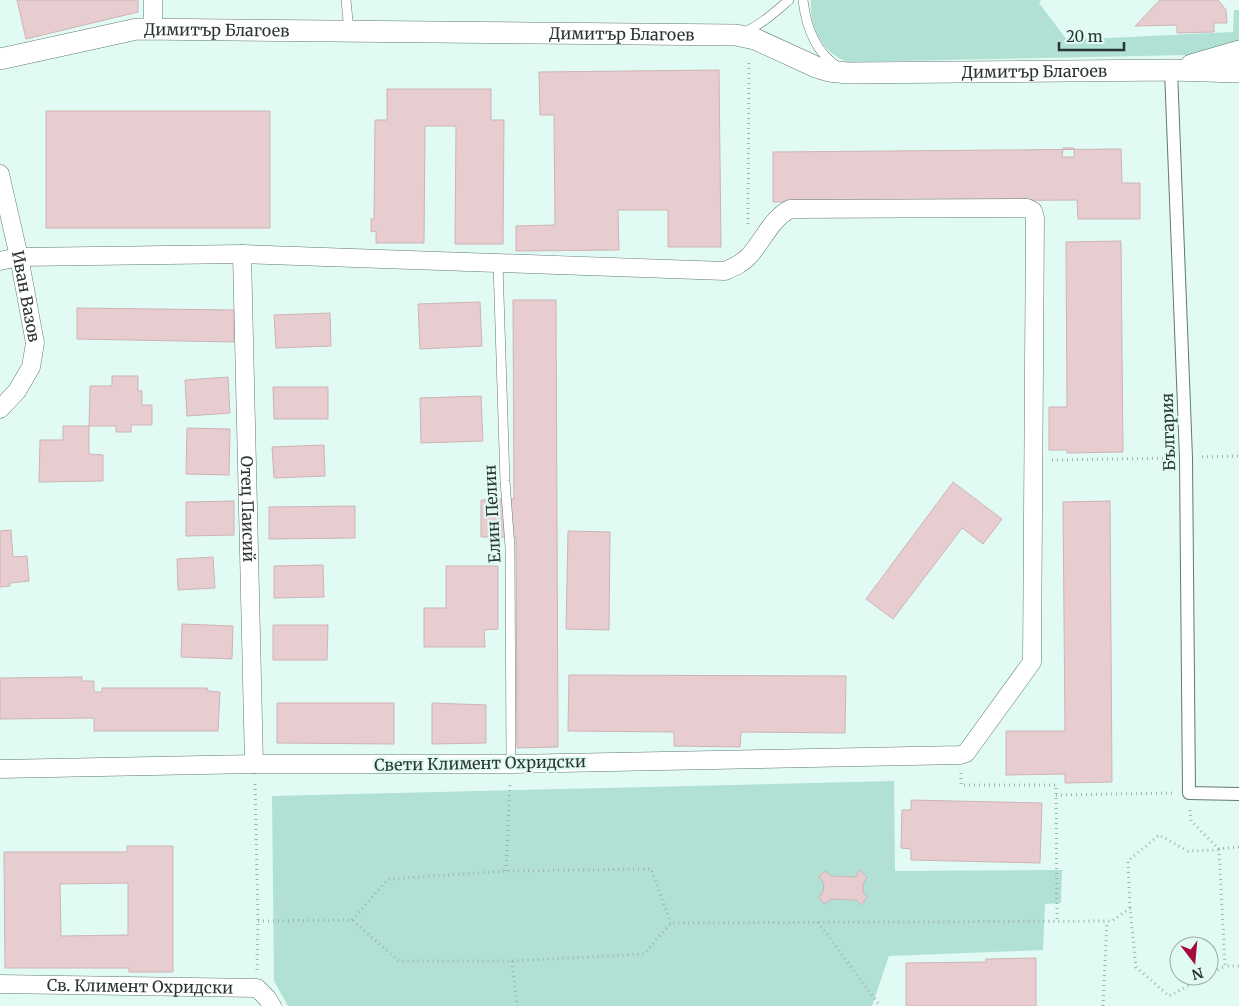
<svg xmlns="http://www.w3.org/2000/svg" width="1239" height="1006" viewBox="0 0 1239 1006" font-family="Merriweather,serif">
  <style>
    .green { fill: #b1e1d4 }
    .building { fill: #e7cdcf; stroke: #cdb4b5; fill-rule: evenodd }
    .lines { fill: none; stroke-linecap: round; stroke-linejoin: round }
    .service-casing { stroke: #627973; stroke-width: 10 }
    .pedestrian-casing { stroke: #627973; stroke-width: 14 }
    .minor-casing { stroke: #627973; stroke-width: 19 }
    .tertiary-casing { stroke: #627973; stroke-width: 22 }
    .path { stroke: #9fb3ad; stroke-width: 3; stroke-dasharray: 1 4; stroke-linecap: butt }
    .service { stroke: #fff; stroke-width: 9 }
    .pedestrian { stroke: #fff; stroke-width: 12 }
    .minor { stroke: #fff; stroke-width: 18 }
    .tertiary { stroke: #fff; stroke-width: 21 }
    .labels { text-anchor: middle; stroke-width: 4.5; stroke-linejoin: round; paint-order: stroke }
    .street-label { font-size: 16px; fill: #2a3431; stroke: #e1fbf4 }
  </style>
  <rect width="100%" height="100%" fill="#e1fbf4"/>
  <!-- green -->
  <path class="green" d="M811,0H1041L1039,3L1067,40L1233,32L1234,10H1239V46L1189,55L847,62C842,60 837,57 833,54C818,43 809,18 811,0Z
    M894,781L895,871L1062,870L1061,903L1045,904L1043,950L889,956L872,1006H288L274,981L272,796Z"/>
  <!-- building -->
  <path class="building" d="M17,0H138V12L26,39Z
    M1160,0H1218L1226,10L1227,23H1214V32L1177,33V25L1135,26Z
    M719,70L721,247H668V210H618L619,250L516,251V226L555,225L554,115H540L539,72Z
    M387,89H491V120H504L503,244H455L456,126H425L424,243H376V231L371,232V219H374L375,120H387Z
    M46,111H270V228H46Z
    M1063,148H1074V157H1062Z
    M1121,149L1122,183H1140V219H1078L1077,200L773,202V152Z
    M1121,241L1123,452L1067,453V450H1049V407H1067L1066,242Z
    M513,300H556L558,747L517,748L516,537H481V500L514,499Z
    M480,302L482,346L420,349L418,304Z
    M77,308L234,310V342L77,339Z
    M330,313L331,346L276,348L274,315Z
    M112,376H138V391H142V405H152V425H131V432H116V426H89L90,386H112Z
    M228,377L230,413L187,416L185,380Z
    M273,387H328V419H274Z
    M481,396L483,441L421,443L420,398Z
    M63,426H89V454L103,455V481L39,482L40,440H63Z
    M187,428L230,429L229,475L186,474Z
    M324,445L325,476L274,478L272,447Z
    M953,482L1002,519L983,544L962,528L893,619L866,599Z
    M234,501V535L186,536V502Z
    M1110,501L1112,782L1065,783V774L1006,775V731H1065L1063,502Z
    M355,506V538L269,539V507Z
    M11,530L13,557L27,556L29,581L10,583V586L0,587V531Z
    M568,531L610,532L609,630L566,629Z
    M213,557L215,588L178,590L177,559Z
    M323,565L324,597L274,598V566Z
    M446,566H498V629L484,630L485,647H424V608H446Z
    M182,624L233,626L232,659L181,657Z
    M273,625H328L327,660H273Z
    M569,675L846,676L845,733L741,732L740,747L674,746V732L568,731Z
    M82,677V681H94V692H102V688H207L208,691L220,692L218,731H94V718L0,719V678Z
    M277,703H394V744L277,743Z
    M432,703L486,705V743L432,744Z
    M911,800L1042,803L1040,863L911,860V849L901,848L902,810H911Z
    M127,846H173V972H129V968H5L4,852H127ZM128,883V935L61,936L60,884Z
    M859,870L867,877L863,884V893L867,897L861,905L857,900L831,899L824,904L819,897L823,892L824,884L819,876L826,871L830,876L856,877Z
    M1036,958V1006H906V963L986,962V959Z"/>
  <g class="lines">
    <!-- service casing -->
    <g class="service-casing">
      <path id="service" d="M346,0L349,31
        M803,0C806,26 815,52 838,67
        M742,33C760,26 775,12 789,0
        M498,264L505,481L510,547L511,764"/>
    </g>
    <!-- pedestrian casing -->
    <g class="pedestrian-casing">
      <path id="pedestrian" d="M1171,70L1186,458L1189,793L1239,794"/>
    </g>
    <!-- minor casing -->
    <g class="minor-casing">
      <g id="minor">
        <path d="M153,0V29"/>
        <path id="s1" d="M0,174L19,257L35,343L31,367L17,391L0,409"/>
        <path id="s2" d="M242,254L254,764"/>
        <path d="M0,261L19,257L242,254L725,271C734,267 743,263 749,256C763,241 771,219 790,209L1027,208L1033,211L1035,218L1032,662L966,753L960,755L511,764H254L0,769"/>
        <path id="s3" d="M0,984L257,988L267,998L272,1006"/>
      </g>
    </g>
    <!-- tertiary casing -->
    <g class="tertiary-casing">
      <g id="tertiary">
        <path id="s4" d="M0,59L137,29L736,35L755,39L816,67L829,71L847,73L1171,70L1239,72"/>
        <path d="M1191,65L1239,51"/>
      </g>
    </g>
    <!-- path -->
    <path class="path" d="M748,224L749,61
      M1202,457L1239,456
      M1052,460L1171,458
      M961,773V785H1056L1057,922
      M255,784L258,921L257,970
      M1056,795L1173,793
      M1190,810L1191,821L1219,849
      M1239,847L1219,849L1225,966H1239
      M506,871L510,782
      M1130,908L1128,861L1159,835L1188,851L1219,850
      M352,920L388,879L506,871L651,869L671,923
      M258,921L352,920L399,961H512L644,954L671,923L1112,921L1130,908L1136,967L1169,996L1206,976
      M818,922L880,1006
      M512,961L517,1006
      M1209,975L1225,966
      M1103,1006L1107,921"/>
    <!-- service -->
    <use href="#service" class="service"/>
    <!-- pedestrian -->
    <use href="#pedestrian" class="pedestrian"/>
    <!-- minor -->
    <use href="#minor" class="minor"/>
    <!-- tertiary -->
    <use href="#tertiary" class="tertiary"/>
  </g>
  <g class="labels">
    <!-- street labels -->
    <g class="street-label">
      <text dy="6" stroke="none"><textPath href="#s4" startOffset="220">Димитър Благоев</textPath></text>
      <text dy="6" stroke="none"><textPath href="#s4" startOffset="625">Димитър Благоев</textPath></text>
      <text dy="6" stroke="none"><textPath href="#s4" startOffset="1045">Димитър Благоев</textPath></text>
      <text dy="6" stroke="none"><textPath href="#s1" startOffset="125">Иван Вазов</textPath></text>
      <text transform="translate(1168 432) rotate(-92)" y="6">България</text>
      <text dy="6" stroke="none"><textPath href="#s2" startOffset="255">Отец Паисий</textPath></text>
      <text transform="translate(492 514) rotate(-93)" y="6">Елин Пелин</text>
      <text transform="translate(480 763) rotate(-1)" y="6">Свети Климент Охридски</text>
      <text dy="6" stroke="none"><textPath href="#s3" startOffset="140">Св. Климент Охридски</textPath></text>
    </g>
  </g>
  <!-- north arrow -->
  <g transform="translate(1194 961) rotate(164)"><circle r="24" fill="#e1fbf4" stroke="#98aba6"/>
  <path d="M0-4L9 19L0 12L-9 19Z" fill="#a50a38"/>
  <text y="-8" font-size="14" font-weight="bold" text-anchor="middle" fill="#2a3431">N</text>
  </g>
  <!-- scale -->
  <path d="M1059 42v8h65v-8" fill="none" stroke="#2a3431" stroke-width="2.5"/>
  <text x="1066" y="42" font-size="15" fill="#2a3431" stroke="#e1fbf4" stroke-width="4" paint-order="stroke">20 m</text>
</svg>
